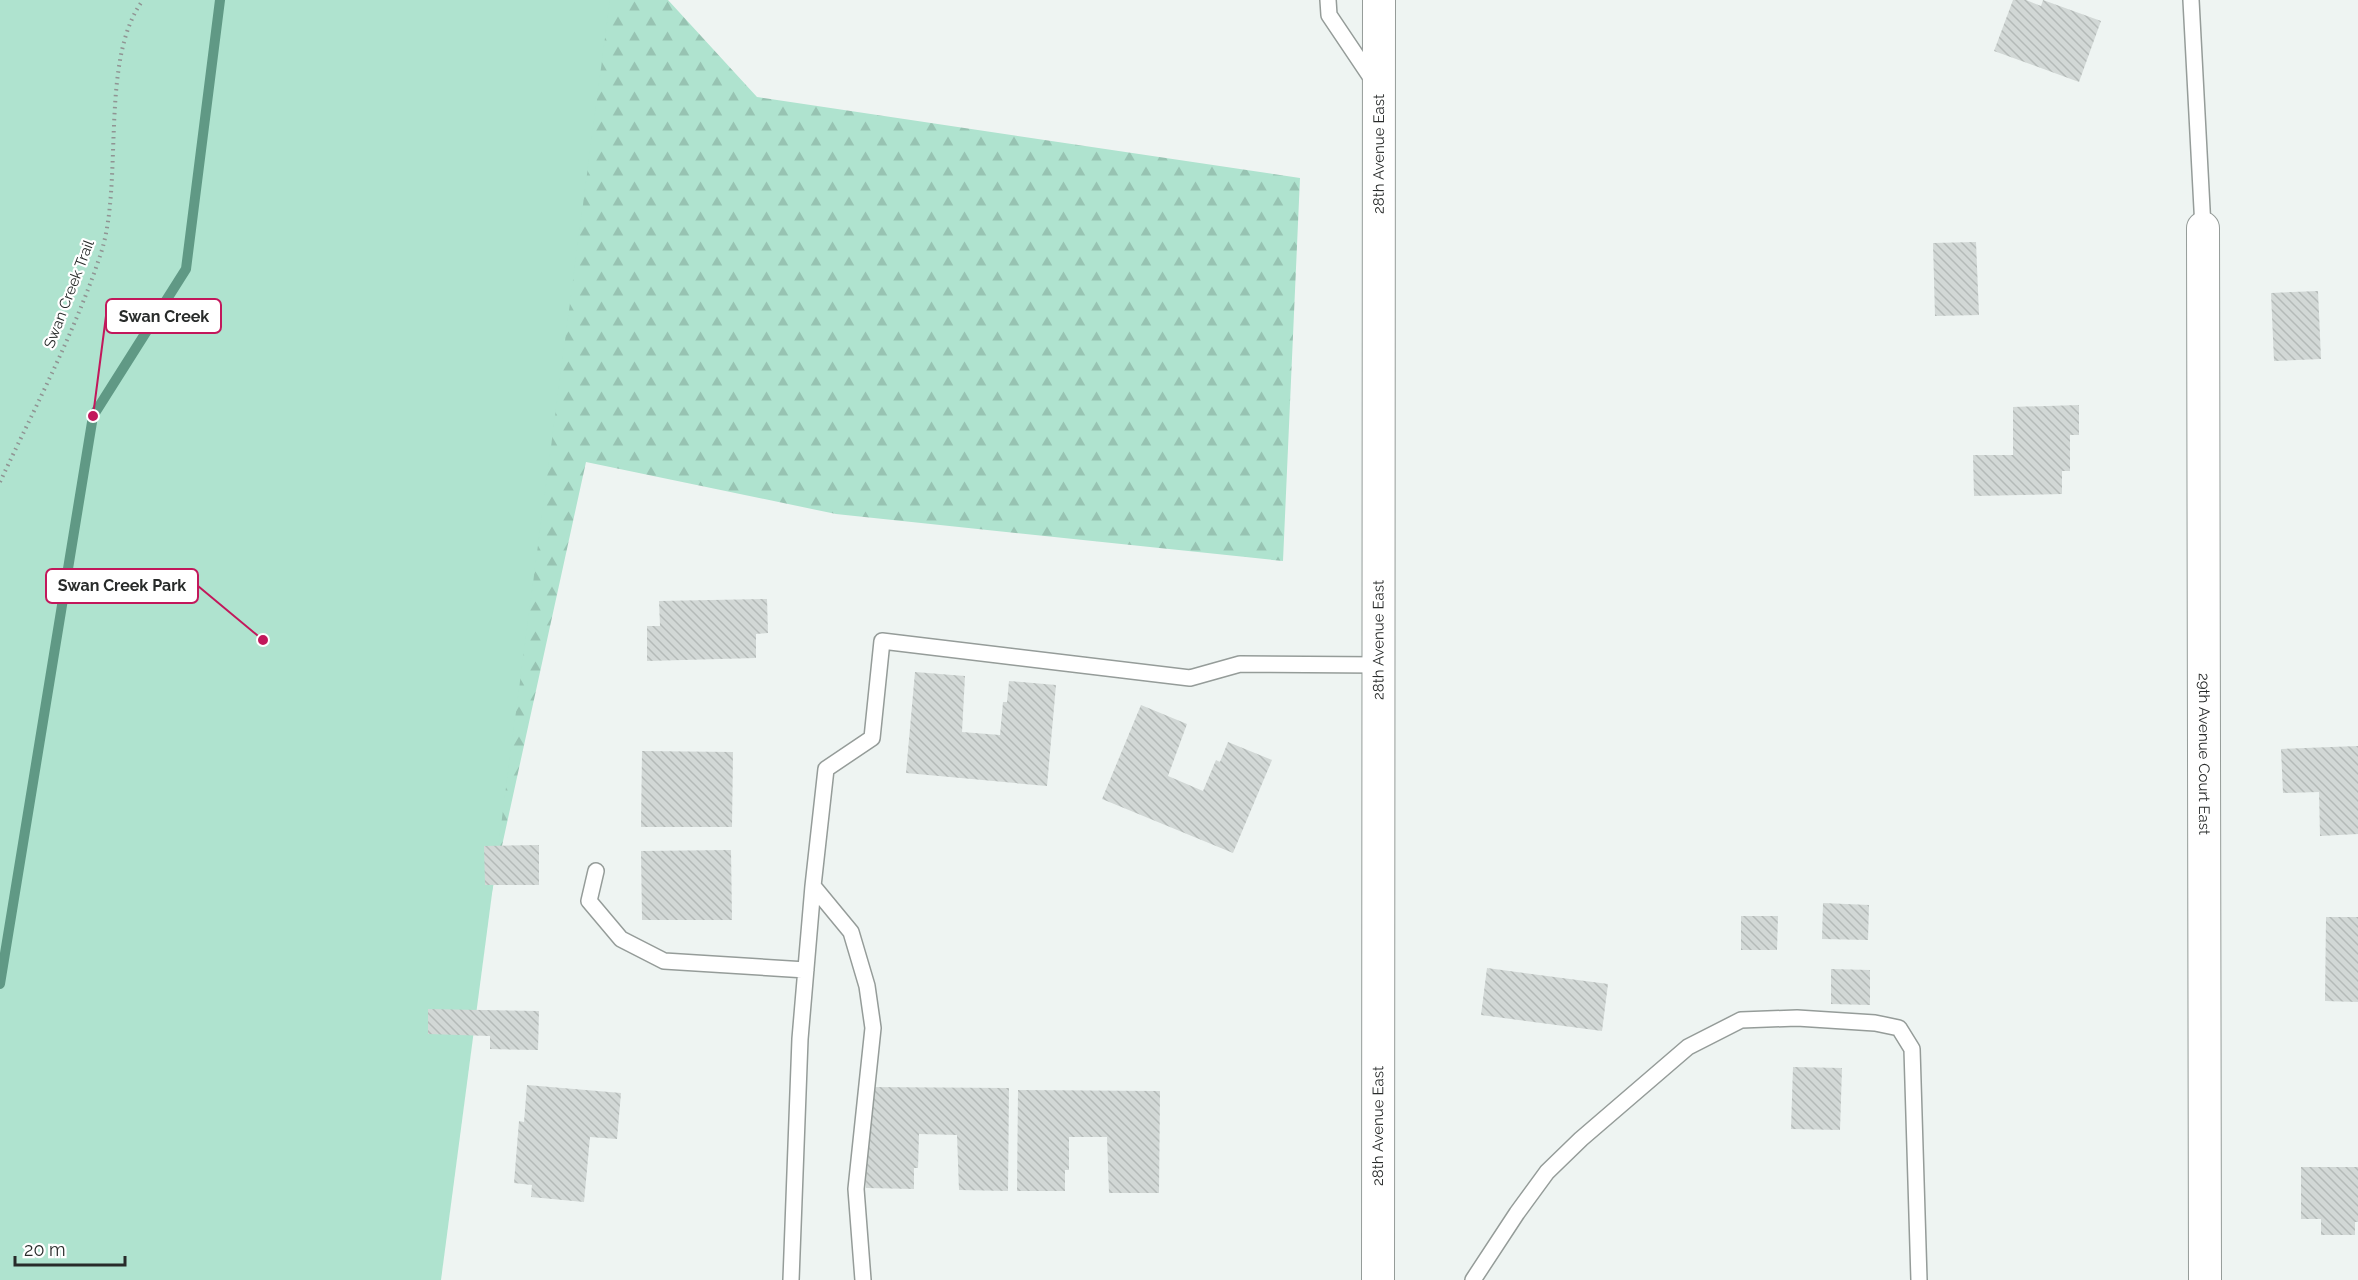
<svg xmlns="http://www.w3.org/2000/svg" width="2358" height="1280" viewBox="0 0 2358 1280" font-family="Raleway,sans-serif">
  <style>
    .forest { fill: url(#forest-firs) }
    .green { fill: #afe3cf }
    .lines { fill: none; stroke-linecap: round; stroke-linejoin: round }
    .stream { stroke: #609985; stroke-width: 10 }
    .building { fill: url(#building-back-hatch) }
    .lane-casing { stroke: #959c99; stroke-width: 18 }
    .street-casing { stroke: #959c99; stroke-width: 34 }
    .path { stroke: #909493; stroke-width: 4; stroke-dasharray: 1.5 4.5; stroke-linecap: butt }
    .lane { stroke: #fff; stroke-width: 15 }
    .street { stroke: #fff; stroke-width: 32 }
    .labels { text-anchor: middle; stroke-width: 4.5; stroke-linejoin: round; paint-order: stroke }
    .street-label { font-size: 15px; fill: #282b2a; stroke: #fff }
    .leader { fill: none; stroke: #c2185b; stroke-width: 2 }
    .callout-dot { fill: #c2185b; stroke: #fff; stroke-width: 2 }
    .callout { fill: #fff; stroke: #c2185b; stroke-width: 2 }
    .callout-label { font-size: 16px; text-anchor: middle; font-weight: bold; fill: #282b2a }
  </style>
  <defs>
    <pattern id="forest-firs" width="22" height="20" patternUnits="userSpaceOnUse" patternTransform="scale(1.5)"><rect width="22" height="20" fill="#afe3cf"/><path d="M5 1l3.5 6h-7zM16 11l3.5 6h-7z" fill="#97c3b2"/></pattern>
    <pattern id="building-back-hatch" width="6" height="6" patternUnits="userSpaceOnUse" patternTransform="scale(1.5)"><rect width="6" height="6" fill="#d2d8d6"/><path d="M-1 5l2 2M0 0l6 6M5-1l2 2" fill="none" stroke="#b4bab8"/></pattern>
  </defs>
  <rect width="100%" height="100%" fill="#eef4f2"/>
  <!-- forest -->
  <path class="forest" d="M0,0H668L757,97L1300,178L1283,561L836,514L586,462L407,1280H0Z"/>
  <!-- green -->
  <path class="green" d="M0,0H610L441,1280H0Z"/>
  <g class="lines">
    <!-- stream -->
    <path class="stream" d="M0,984L93,416L186,269L220,0"/>
  </g>
  <!-- building -->
  <path class="building" d="M2013,0H2026L2041,6L2043,0L2101,21L2079,82L1994,51Z
    M1976,242L1979,315L1935,316L1933,243Z
    M2318,291L2321,359L2274,361L2271,293Z
    M2079,405V435H2070V471H2062V494L1974,496L1973,455H2013V407Z
    M767,599L768,633L756,634V658L647,661V626H660L659,601Z
    M915,672L965,676L962,732L1000,735L1003,702H1007L1009,681L1056,685L1047,786L906,773Z
    M1141,705L1187,724L1168,776L1203,791L1216,760L1220,762L1228,742L1272,760L1233,853L1102,799Z
    M2358,746V834L2320,836L2319,792L2283,793L2281,749Z
    M642,751L733,752L732,827H641Z
    M539,845V885H485L484,846Z
    M731,850L732,920H642L641,851Z
    M1823,903L1869,905L1868,940L1822,939Z
    M1741,916H1778L1777,950H1741Z
    M2326,917H2358V1002L2325,1001Z
    M1487,968L1608,984L1602,1031L1481,1015Z
    M1831,969L1870,970V1005L1831,1004Z
    M428,1009L539,1011L538,1050L490,1049V1036L428,1034Z
    M1793,1067L1842,1068L1840,1130L1791,1129Z
    M527,1085L621,1093L617,1139L590,1137L584,1202L531,1197L532,1185L514,1183L519,1121L524,1122Z
    M867,1087L1009,1088L1008,1191L959,1190L957,1135L919,1134L918,1168H914V1189L866,1188Z
    M1018,1090L1160,1091L1159,1193H1109L1107,1137H1069V1170H1065V1191H1017Z
    M2301,1167H2358V1222H2355V1235H2321V1219H2301Z"/>
  <g class="lines">
    <!-- lane casing -->
    <g class="lane-casing">
      <path id="lane" d="M1328,0L1329,15L1374,82
        M2191,0L2203,228
        M596,871L589,901L621,939L664,961L806,970
        M813,886L851,932L867,986L873,1028L856,1189L863,1280
        M791,1280L800,1039L813,886L826,769L872,738L882,641L1190,678L1240,664L1379,665
        M1473,1280L1517,1213L1547,1172L1581,1139L1688,1047L1741,1020L1797,1018L1875,1023L1899,1028L1912,1049L1919,1280"/>
    </g>
    <!-- street casing -->
    <g class="street-casing">
      <g id="street">
        <path id="s1" d="M2203,228L2205,1280"/>
        <path id="s2" d="M1378,1280L1379,0"/>
      </g>
    </g>
    <!-- path -->
    <path class="path" d="M0,482C35,407 75,332 101,253C124,182 99,59 143,0"/>
    <!-- lane -->
    <use href="#lane" class="lane"/>
    <!-- street -->
    <use href="#street" class="street"/>
  </g>
  <g class="labels">
    <!-- street labels -->
    <g class="street-label">
      <text dy="5" stroke="none"><textPath href="#s2" startOffset="1126">28th Avenue East</textPath></text>
      <text transform="translate(69 294) rotate(-69)" y="5">Swan Creek Trail</text>
      <text dy="5" stroke="none"><textPath href="#s2" startOffset="640">28th Avenue East</textPath></text>
      <text dy="5" stroke="none"><textPath href="#s1" startOffset="526">29th Avenue Court East</textPath></text>
      <text dy="5" stroke="none"><textPath href="#s2" startOffset="154">28th Avenue East</textPath></text>
    </g>
  </g>
  <!-- callouts -->
  <path class="leader" d="M93 416L106 316M263 640L198 586"/>
  <g class="callout-dot">
    <circle cx="93" cy="416" r="6"/>
    <circle cx="263" cy="640" r="6"/>
  </g>
  <g class="callout">
    <rect x="106" y="299" width="115" height="34" rx="6"/>
    <rect x="46" y="569" width="152" height="34" rx="6"/>
  </g>
  <g class="callout-label">
    <text x="164" y="322">Swan Creek</text>
    <text x="122" y="591">Swan Creek Park</text>
  </g>
  <!-- scale -->
  <path d="M15 1256v9h110v-9" fill="none" stroke="#282b2a" stroke-width="3"/>
  <text x="24" y="1256" font-size="18" fill="#282b2a" stroke="#ffffff" stroke-width="4.5" paint-order="stroke">20 m</text>
</svg>
